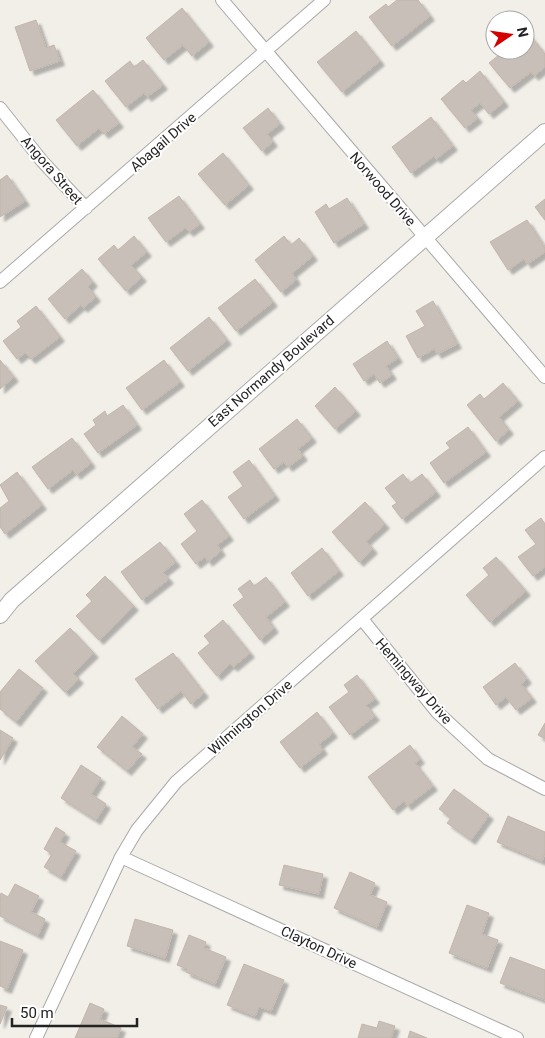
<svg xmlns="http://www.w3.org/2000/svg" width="545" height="1038" viewBox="0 0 545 1038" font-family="Roboto,sans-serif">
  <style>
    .building { fill: #c7bfb8; stroke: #c4b6ab; filter: url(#shadow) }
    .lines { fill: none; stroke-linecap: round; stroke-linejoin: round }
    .minor-casing { stroke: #a9a9a9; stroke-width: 14 }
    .tertiary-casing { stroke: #a9a9a9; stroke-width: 18 }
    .minor { stroke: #fff; stroke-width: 12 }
    .tertiary { stroke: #fff; stroke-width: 16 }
    .labels { text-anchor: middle; stroke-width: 4; stroke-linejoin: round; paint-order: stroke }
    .street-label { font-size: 14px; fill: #222; stroke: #fff }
  </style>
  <defs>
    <filter id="shadow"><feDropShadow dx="4.5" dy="4.5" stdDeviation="1" flood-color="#0004"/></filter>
  </defs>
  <rect width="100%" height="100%" fill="#f2efe9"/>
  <!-- building -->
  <path class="building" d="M397,0H418L430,16L392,46L369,17L386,4L388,7Z
    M182,8L209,42L192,56L183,45L164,60L146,38Z
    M36,20L46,48L54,45L60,61L30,71L15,27Z
    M356,31L380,61L342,92L317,62Z
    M527,32L545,54V67L534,76L531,72L510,88L489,63L505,50H525V34Z
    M143,60L163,85L147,97L144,93L126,107L105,81L130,61L134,67Z
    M480,71L504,102L489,114L480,103L471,110L478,118L465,128L441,99L463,80L466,83Z
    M93,90L119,123L104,134L99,128L77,146L56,120Z
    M268,108L280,124L267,134L273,142L262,151L243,128Z
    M431,117L453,146L436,159L434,156L411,173L392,147Z
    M223,153L249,185L225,205L198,174Z
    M7,175L25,201L0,217V180Z
    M179,196L200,224L189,232L185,228L166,242L148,218Z
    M347,198L364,224L334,243L315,212L326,204L329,209Z
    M545,199V220L535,207Z
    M527,220L545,248V252L527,264L524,259L508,270L490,242Z
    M134,236L147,252L131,265L142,277L126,291L98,259L114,245L118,250Z
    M284,236L291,245L299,238L313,256L292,273L296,280L281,292L255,260Z
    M82,269L93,282L88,287L96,297L83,308L81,305L65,319L48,299Z
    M255,279L273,302L236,331L218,308Z
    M433,301L457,344L437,354L434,349L418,358L406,336L425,326L416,311Z
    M36,306L60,337L31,359L25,353L17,359L3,341L21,327L17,321Z
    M209,317L227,340L188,371L170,348Z
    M387,341L398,358L386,366L392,375L380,383L374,374L364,381L353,364Z
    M0,360L14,377L0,389Z
    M164,360L180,382L142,410L126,388Z
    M503,383L518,401L499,417L509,430L496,441L467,405L480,394L484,399Z
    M335,387L356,411L335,429L315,406Z
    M123,405L137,425L98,453L84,434L96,425L93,420L105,411L107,416Z
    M297,419L312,438L298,449L303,456L288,467L284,462L274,469L259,449Z
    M468,427L486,452L444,483L430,463L450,448L446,443Z
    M72,438L91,463L76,475L73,470L48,489L32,467Z
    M249,460L275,496L244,519L228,497L243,486L233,472Z
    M17,472L42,505L5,534L0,527V508L9,501L0,485Z
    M403,474L410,483L422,474L436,492L402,519L392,506L397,503L385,488Z
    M202,500L229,536L217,545L221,551L208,562L205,557L196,564L181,544L197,531L184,514Z
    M365,502L385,524L366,541L373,549L359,562L332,532Z
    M541,518L545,524V567L533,576L518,557L536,544L525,530Z
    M160,542L176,562L163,572L169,579L142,600L121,572Z
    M322,548L339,571L308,596L291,573Z
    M496,557L526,591L490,622L466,595L489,575L483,568Z
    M105,576L134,606L99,640L76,616L92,601L86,595Z
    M266,577L285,602L266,617L274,628L260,640L233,605L244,597L238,589L250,580L254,586Z
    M223,620L250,653L233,667L230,664L217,676L198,653L210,643L204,636Z
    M70,628L94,653L73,673L79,679L65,692L35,661Z
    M173,653L204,693L191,704L181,691L158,709L135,679Z
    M515,663L527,679L521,684L532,698L516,710L506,697L496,705L483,687Z
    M19,669L43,688L16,722L0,709V692Z
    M357,675L375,699L366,705L375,716L350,735L329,707L349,692L344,685Z
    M317,712L333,733L319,744L323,750L300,768L280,742Z
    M122,716L143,734L132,747L142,754L127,771L97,747Z
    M545,723V739L538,735Z
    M0,730L13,738L0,760Z
    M410,745L420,759L415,763L433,786L407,806L404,801L393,810L368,777Z
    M81,765L101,778L91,794L106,804L96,820L61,798Z
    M454,789L489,815L471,840L447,823L451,818L439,809Z
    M508,816L545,832V853L542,861L497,842Z
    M56,827L65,833L60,842L76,851L61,877L44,867L52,854L44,849Z
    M284,865L323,874L319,894L279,885Z
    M350,872L375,883L370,895L387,902L377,927L334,908Z
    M15,884L39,896L31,912L45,919L38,935L0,916V896L1,893L8,897Z
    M467,905L489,913L482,934L498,940L487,968L449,953Z
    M135,919L173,930L165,958L127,946Z
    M189,935L206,942L204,948L226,957L215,984L186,972L187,969L177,965Z
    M0,941L23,950L7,989L0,986Z
    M510,957L545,970V1000L500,983Z
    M244,964L284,980L271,1011L259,1007L255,1016L227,1005Z
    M90,1003L104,1009L100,1019L121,1028L117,1038H75Z
    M0,1005L7,1007L0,1024Z
    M379,1021L395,1026L391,1038H358L362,1024L377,1028Z
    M410,1031L427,1038H408Z"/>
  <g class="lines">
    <!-- minor casing -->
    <g class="minor-casing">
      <path id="minor" d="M222,0L545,377
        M0,108L42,161L86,208
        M0,282L324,0
        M362,619L437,712L488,759L545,789
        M121,857L517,1038
        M36,1038L121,857L137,830L176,782L545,457"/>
    </g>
    <!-- tertiary casing -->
    <g class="tertiary-casing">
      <path id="tertiary" d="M0,615L12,600L545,132"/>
    </g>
    <!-- minor -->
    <use href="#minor" class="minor"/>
    <!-- tertiary -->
    <use href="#tertiary" class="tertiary"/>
  </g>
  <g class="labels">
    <!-- street labels -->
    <g class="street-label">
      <text transform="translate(163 142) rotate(-41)" y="5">Abagail Drive</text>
      <text transform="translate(52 170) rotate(49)" y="5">Angora Street</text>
      <text transform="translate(383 189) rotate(49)" y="5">Norwood Drive</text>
      <text transform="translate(271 371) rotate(-41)" y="5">East Normandy Boulevard</text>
      <text transform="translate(414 681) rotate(49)" y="5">Hemingway Drive</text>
      <text transform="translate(250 717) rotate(-41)" y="5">Wilmington Drive</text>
      <text transform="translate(319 947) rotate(25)" y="5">Clayton Drive</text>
    </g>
  </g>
  <!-- north arrow -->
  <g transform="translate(510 35) rotate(77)"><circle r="24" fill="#ffffff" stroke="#a7a7a7"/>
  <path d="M0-4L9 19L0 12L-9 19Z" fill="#d40000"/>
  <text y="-8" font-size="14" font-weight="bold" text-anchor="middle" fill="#222222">N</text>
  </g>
  <!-- scale -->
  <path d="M12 1018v8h125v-8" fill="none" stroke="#222222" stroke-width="2.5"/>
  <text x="20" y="1018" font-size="15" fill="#222222" stroke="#ffffff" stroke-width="4" paint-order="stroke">50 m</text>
</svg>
